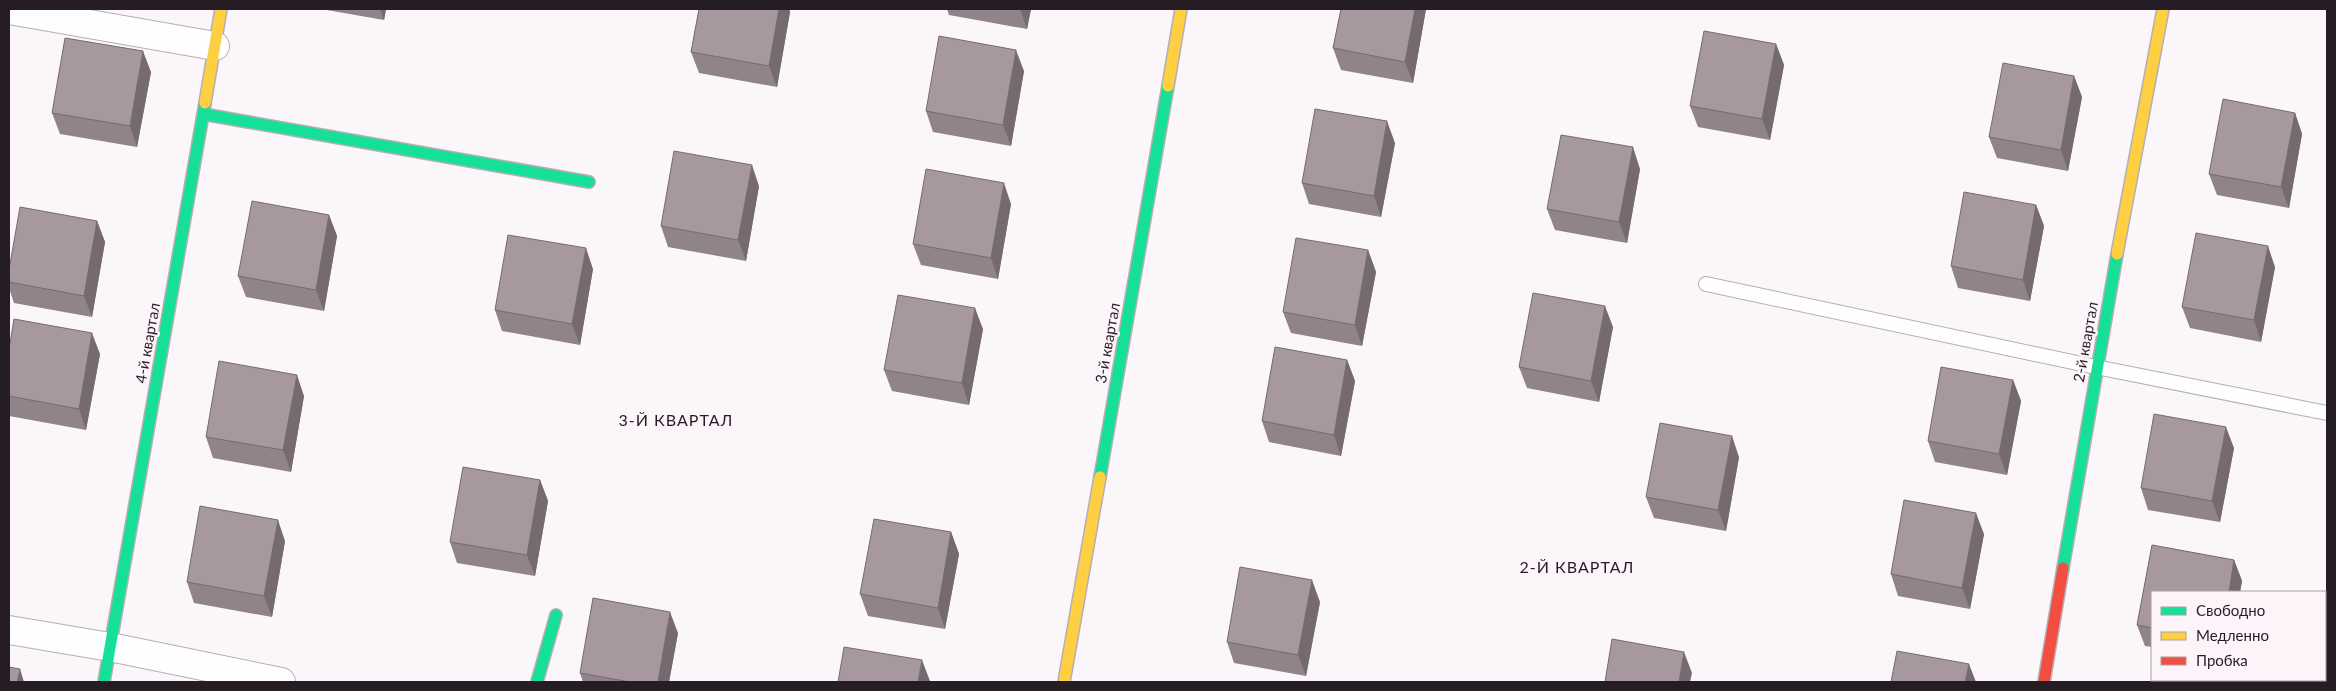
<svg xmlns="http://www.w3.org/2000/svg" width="2336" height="691" viewBox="0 0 2336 691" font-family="Lato,sans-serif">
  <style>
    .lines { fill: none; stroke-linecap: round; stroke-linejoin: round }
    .lane-casing { stroke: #b5afb3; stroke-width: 16 }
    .street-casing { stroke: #b5afb3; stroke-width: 30 }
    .fast-casing { stroke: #b5afb3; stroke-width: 14 }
    .slow-casing { stroke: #b5afb3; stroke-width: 14 }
    .jam-casing { stroke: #b5afb3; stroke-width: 14 }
    .lane { stroke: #fefefe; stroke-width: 14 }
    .street { stroke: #fefefe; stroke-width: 28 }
    .fast { stroke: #16e098; stroke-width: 11 }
    .slow { stroke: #ffcf43; stroke-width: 11 }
    .jam { stroke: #f24e42; stroke-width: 11 }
    .wall { fill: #908389 }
    .shaded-wall { fill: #756a6f }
    .building { fill: #a7989f; stroke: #756a6f }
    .labels { text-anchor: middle; stroke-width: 5; stroke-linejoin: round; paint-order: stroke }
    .street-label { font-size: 15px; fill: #251d23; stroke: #fdf4fa }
    .neighbourhood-label { font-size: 16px; letter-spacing: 1px; fill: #251d23; stroke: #fdf4fa }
  </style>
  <rect width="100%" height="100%" fill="#fbf6f9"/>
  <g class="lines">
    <!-- lane casing -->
    <g class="lane-casing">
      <path id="lane" d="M1706,284L2096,367L2327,413"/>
    </g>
    <!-- street casing -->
    <g class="street-casing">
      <path id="street" d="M9,10L215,46
        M9,630L110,647L281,682"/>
    </g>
    <!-- fast casing -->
    <g class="fast-casing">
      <path id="fast" d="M203,114L589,182
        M1100,477L1168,86
        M2063,568L2117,254
        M104,682L205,103
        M537,682L556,615"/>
    </g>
    <!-- slow casing -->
    <g class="slow-casing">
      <path id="slow" d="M1168,86L1181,9
        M205,103L221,9
        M2117,254L2163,9
        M1064,682L1100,477"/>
    </g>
    <!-- jam casing -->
    <g class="jam-casing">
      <path id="jam" d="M2044,682L2063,568"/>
    </g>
    <!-- lane -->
    <use href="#lane" class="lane"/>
    <!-- street -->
    <use href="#street" class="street"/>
    <!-- fast -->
    <use href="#fast" class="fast"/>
    <!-- slow -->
    <use href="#slow" class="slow"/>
    <!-- jam -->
    <use href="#jam" class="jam"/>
  </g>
  <!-- wall -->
  <path class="wall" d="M321,9H386L384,20Z
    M699,9H789L790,12L777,87L699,73L691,52Z
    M947,9H1031L1027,29L949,15Z
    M1341,9H1426L1413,83L1341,70L1333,48Z
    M1776,44L1784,65L1770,140L1698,127L1690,106Z
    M1024,71L1011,146L933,132L926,111Z
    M151,72L137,147L60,134L52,113Z
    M2074,76L2082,97L2068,171L1997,158L1989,137Z
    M2295,113L2302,134L2289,208L2217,195L2209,174Z
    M1395,143L1381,217L1309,204L1302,183Z
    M1640,169L1627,243L1555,230L1547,209Z
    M759,186L746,261L668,247L661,226Z
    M1011,204L998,279L921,265L913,244Z
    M2036,205L2044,226L2030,301L1958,288L1951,266Z
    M329,215L337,236L324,311L246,297L238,276Z
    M97,221L105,242L92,317L14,303L9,288V270Z
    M1368,250L1376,272L1362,346L1291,333L1283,312Z
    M2275,267L2261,342L2190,328L2182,307Z
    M593,269L580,345L502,331L495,310Z
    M1613,327L1599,402L1527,388L1519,367Z
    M983,329L969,405L892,391L884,370Z
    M9,349L100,354L86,430L9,416Z
    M1347,360L1355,381L1341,456L1269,442L1262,421Z
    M2013,380L2021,401L2007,475L1935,462L1928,441Z
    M304,396L291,472L213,458L206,437Z
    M2234,448L2220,522L2148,510L2141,488Z
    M1739,457L1726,531L1654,518L1646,497Z
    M540,480L548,501L535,576L457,563L450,542Z
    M951,532L959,554L945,629L868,616L860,594Z
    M1984,534L1970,609L1898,596L1891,574Z
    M285,541L272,617L194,603L187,582Z
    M2152,545L2234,560L2242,581L2240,592H2152V647L2145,646L2137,625Z
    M1320,602L1306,676L1234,663L1227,642Z
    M678,633L669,682H583L580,673Z"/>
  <!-- shaded-wall -->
  <path class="shaded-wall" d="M380,9H386L384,20Z
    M779,9H789L790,12L777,87L769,66Z
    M1020,9H1031L1027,29Z
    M1415,9H1426L1413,83L1405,62Z
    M1776,44L1784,65L1770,140L1762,119Z
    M1016,50L1024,71L1011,146L1003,125Z
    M143,51L151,72L137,147L130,126Z
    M2074,76L2082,97L2068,171L2061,150Z
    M2295,113L2302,134L2289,208L2281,187Z
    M1387,121L1395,143L1381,217L1374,196Z
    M1633,147L1640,169L1627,243L1619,222Z
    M752,165L759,186L746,261L738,240Z
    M1004,183L1011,204L998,279L991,258Z
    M2036,205L2044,226L2030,301L2023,280Z
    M329,215L337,236L324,311L316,290Z
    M97,221L105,242L92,317L84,296Z
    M2268,246L2275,267L2261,342L2254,320Z
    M586,248L593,269L580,345L572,324Z
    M1368,250L1376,272L1362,346L1355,325Z
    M1605,306L1613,327L1599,402L1591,381Z
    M975,308L983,329L969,405L962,383Z
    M92,333L100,354L86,430L79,409Z
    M1347,360L1355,381L1341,456L1334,435Z
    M297,375L304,396L291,472L283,450Z
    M2013,380L2021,401L2007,475L1999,454Z
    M2226,427L2234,448L2220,522L2212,501Z
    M1732,436L1739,457L1726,531L1718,510Z
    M540,480L548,501L535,576L527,555Z
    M1976,513L1984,534L1970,609L1962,588Z
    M278,520L285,541L272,617L264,596Z
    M951,532L959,554L945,629L938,608Z
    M2234,560L2242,581L2240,592H2229Z
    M1312,580L1320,602L1306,676L1298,655Z
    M670,612L678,633L669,682H658Z
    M1684,652L1692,673L1690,682H1679Z
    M922,660L930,681L929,682H918Z
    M1969,664L1976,682H1965Z
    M20,669L24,682H17Z"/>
  <!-- building -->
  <path class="building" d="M699,9H779L769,66L691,52Z
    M1341,9H1415L1405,62L1333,48Z
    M1704,31L1776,44L1762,119L1690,106Z
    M939,36L1016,50L1003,125L926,111Z
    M65,38L143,51L130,126L52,113Z
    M2003,63L2074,76L2061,150L1989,137Z
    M2223,99L2295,113L2281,187L2209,174Z
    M1315,109L1387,121L1374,196L1302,183Z
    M1561,135L1633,147L1619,222L1547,209Z
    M674,151L752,165L738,240L661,226Z
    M926,169L1004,183L991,258L913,244Z
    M1964,192L2036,205L2023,280L1951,266Z
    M252,201L329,215L316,290L238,276Z
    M20,207L97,221L84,296L9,282V270Z
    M2196,233L2268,246L2254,320L2182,307Z
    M508,235L586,248L572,324L495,310Z
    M1296,238L1368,250L1355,325L1283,312Z
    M1533,293L1605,306L1591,381L1519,367Z
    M898,295L975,308L962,383L884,370Z
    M14,319L92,333L79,409L9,396V349Z
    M1275,347L1347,360L1334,435L1262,421Z
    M219,361L297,375L283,450L206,437Z
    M1941,367L2013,380L1999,454L1928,441Z
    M2154,414L2226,427L2212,501L2141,488Z
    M1660,423L1732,436L1718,510L1646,497Z
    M463,467L540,480L527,555L450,542Z
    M1904,500L1976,513L1962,588L1891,574Z
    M200,506L278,520L264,596L187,582Z
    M874,519L951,532L938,608L860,594Z
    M2152,545L2234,560L2229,592H2152V628L2137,625Z
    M1240,567L1312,580L1298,655L1227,642Z
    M593,598L670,612L658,682H630L580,673Z
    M1612,639L1684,652L1679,682H1605Z
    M844,647L922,660L918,682H838Z
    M1897,651L1969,664L1965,682H1891Z
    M9,667L20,669L17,682H9Z"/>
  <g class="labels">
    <!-- street labels -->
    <g class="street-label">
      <text transform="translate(2086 342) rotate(-80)" y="5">2-й квартал</text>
      <text transform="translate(148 343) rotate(-80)" y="5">4-й квартал</text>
      <text transform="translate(1108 343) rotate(-80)" y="5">3-й квартал</text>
    </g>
    <!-- neighbourhood labels -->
    <g class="neighbourhood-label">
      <text x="676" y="426">3-Й КВАРТАЛ</text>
      <text x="1577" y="573">2-Й КВАРТАЛ</text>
    </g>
  </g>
  <!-- border -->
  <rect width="2336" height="691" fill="none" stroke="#251d23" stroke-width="20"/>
  <!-- legend -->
  <rect x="2151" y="591" width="175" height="90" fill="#fdf4fa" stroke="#a79ea4"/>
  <rect x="2161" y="607" width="25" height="8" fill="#16e098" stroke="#a79ea4"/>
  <text x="2196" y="616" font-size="15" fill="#251d23">Свободно</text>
  <rect x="2161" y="632" width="25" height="8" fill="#ffcf43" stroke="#a79ea4"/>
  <text x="2196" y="641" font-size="15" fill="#251d23">Медленно</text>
  <rect x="2161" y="657" width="25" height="8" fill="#f24e42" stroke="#a79ea4"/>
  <text x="2196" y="666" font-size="15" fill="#251d23">Пробка</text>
</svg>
